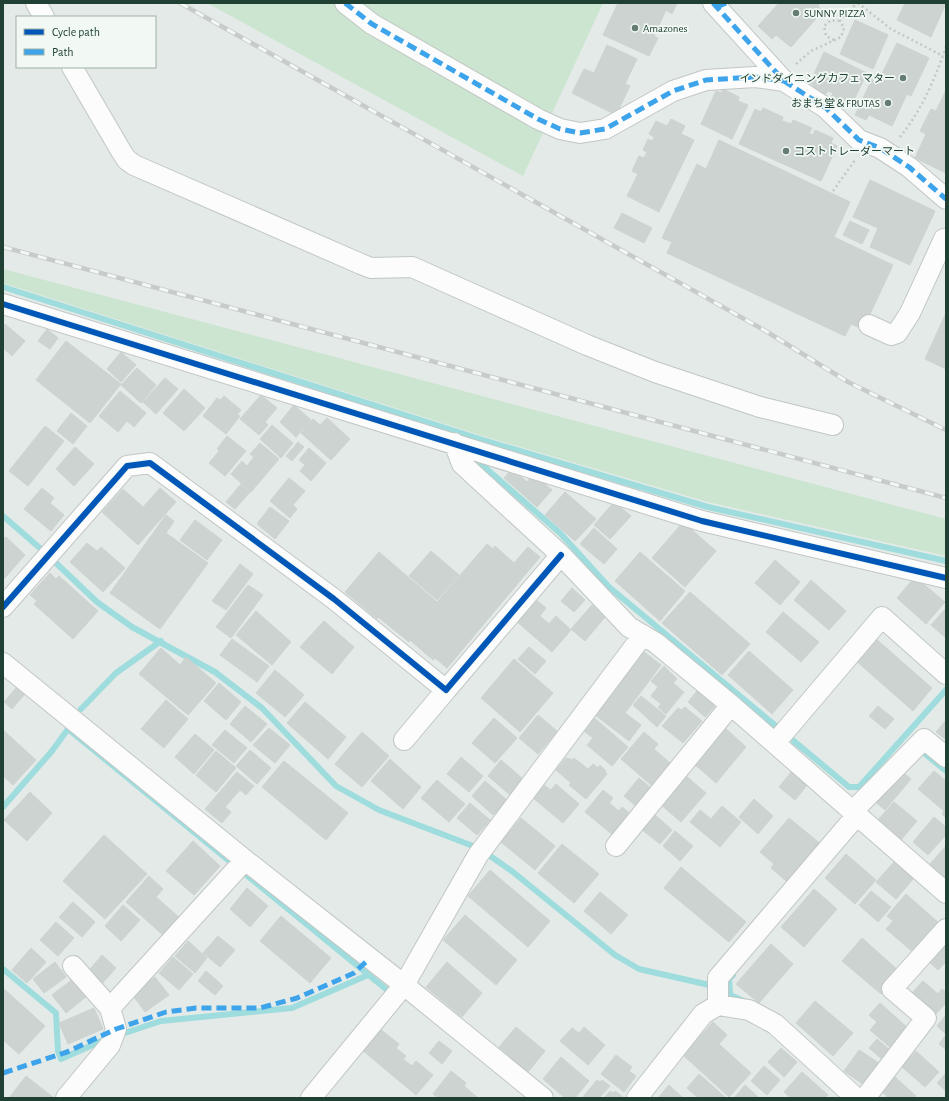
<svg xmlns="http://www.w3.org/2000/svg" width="949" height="1101" viewBox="0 0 949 1101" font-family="'Alegreya Sans','Noto Sans JP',sans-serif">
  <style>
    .green { fill: #cbe5d0 }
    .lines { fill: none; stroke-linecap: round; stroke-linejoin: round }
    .stream { stroke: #9fdcdd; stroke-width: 6 }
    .building { fill: #ccd3d0; stroke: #ccd3d0 }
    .minor-casing { stroke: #c1c7c4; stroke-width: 22 }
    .path { stroke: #c0cac5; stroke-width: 2.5; stroke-dasharray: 2 3; stroke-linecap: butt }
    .minor { stroke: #fbfcfb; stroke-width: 20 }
    .rail-casing { stroke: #c7cbc9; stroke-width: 4.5 }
    .rail { stroke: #f2f9f5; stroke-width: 3; stroke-dasharray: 9; stroke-linecap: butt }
    .quiet { stroke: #3da4eb; stroke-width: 5; stroke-dasharray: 10 5; stroke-linecap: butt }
    .cycleway-casing { stroke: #f2f9f5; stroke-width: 8 }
    .cycleway { stroke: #0057b8; stroke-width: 6 }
    .poi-dot { fill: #647c72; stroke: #f2f9f5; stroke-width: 1.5 }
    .labels { text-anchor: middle; stroke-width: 3.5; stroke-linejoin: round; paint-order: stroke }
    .poi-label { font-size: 11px; fill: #1f4033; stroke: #f2f9f5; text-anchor: start }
  </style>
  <rect width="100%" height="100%" fill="#e4eae7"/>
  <!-- green -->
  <path class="green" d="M207,3H603L523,176Z
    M3,269L946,519V556L708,502L483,436L3,283Z"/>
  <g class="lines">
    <!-- stream -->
    <path class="stream" d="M3,287L483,440L708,507L946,561
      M481,464L560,533L609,587L849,787H859L946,690
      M3,516L41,549
      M56,563L97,602L132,627L215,672L262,708L336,786L379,810L473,846
      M81,709L116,673L161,641
      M918,748L946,771
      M3,807L52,751L68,729L387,990
      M486,853L513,872L615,955L639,969L705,984L746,1002
      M3,969L56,1013L58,1051L61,1059L106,1039
      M730,994L729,979L733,975
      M119,1035L161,1021L292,1008L368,975"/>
  </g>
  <!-- building -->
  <path class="building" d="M618,3H677L672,14L666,10L654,36L658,38L649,56L603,35Z
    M779,3H820L818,6L823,11L791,47L776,35L772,39L758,26Z
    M905,3H946L931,37L897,20Z
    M855,20L888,35L873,69L840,54Z
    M897,43L929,58L911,96L907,94L892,126L869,115L866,120L855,115L874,75L880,78Z
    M607,45L637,59L625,84L630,86L616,115L572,93L584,69L594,73Z
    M824,52L867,73L853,102L848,99L846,104L831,97L833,93L828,91L825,95L812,89L814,86L810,83Z
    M723,89L739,97L738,101L748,105L732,139L701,124L716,91L721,93Z
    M946,90V173L915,158L926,134L920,131L931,109L936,111Z
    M763,108L783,117L782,121L791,124L793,120L812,128L809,133L813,135L815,130L833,138L831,143L837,146L821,181L739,144L755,109L761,112Z
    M671,119L685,126L681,134L694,140L659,212L627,196L638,174L632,171L639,156L644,158L647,152L643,150L648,139L652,141L654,137L649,134L656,121L667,126Z
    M719,140L850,202L834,237L893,265L863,329L851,324L845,336L667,253L672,242L662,238L697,164L706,169Z
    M870,180L935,211L910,265L870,247L878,228L853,217Z
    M622,213L652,228L644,243L614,228Z
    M850,221L869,230L862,244L843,235Z
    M946,313V369L925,359Z
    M5,324L25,341L12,356L3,348V327Z
    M47,329L58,338L50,349L38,341Z
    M66,341L121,384L90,423L36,380Z
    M121,352L136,365L121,382L107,369Z
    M137,368L156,385L141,403L121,385Z
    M165,378L178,389L156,414L143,402Z
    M184,389L205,408L184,431L163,413Z
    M120,391L146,413L134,427L127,421L118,432L99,416Z
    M261,395L277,408L265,422L268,425L259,435L240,419Z
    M224,396L241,410L237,415L240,416L226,434L203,416L217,398L220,400Z
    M294,405L311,420L296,437L280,422Z
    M71,413L87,426L73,444L57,431Z
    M327,418L350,439L331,460L301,433L313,419L320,425Z
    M272,425L293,443L281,458L260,439Z
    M45,426L64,441L28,486L9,471Z
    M227,436L246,451L225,476L209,463L219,451L217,449Z
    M298,442L304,447L292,461L286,456Z
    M260,443L279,459L251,492L231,474L242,461L247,466L254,457L250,454Z
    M75,447L94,464L74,486L56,469Z
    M309,448L326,463L311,481L300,471L305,465L299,460Z
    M512,469L527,482L533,474L552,490L537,507L504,478Z
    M289,478L305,491L293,505L297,509L290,518L270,501Z
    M241,484L250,492L235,509L226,502Z
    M42,488L54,498L50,503L64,515L51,531L24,509Z
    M160,488L176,502L138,545L102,512L123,489L143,507Z
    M565,492L596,519L575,541L545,515Z
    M614,502L631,516L610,539L594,525Z
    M270,507L289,521L275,539L257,524Z
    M166,515L174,521L166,533L208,563L160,629L110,593Z
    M195,520L222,540L207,560L180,540Z
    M683,522L716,551L685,587L652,558Z
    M594,528L617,549L604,564L580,544Z
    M6,537L25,555L3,580V539Z
    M87,543L97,551L101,547L125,568L103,592L70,562Z
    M487,544L493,549L495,546L514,563L528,547L540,557L447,668L435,658L433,660L410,640L409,642L378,617L377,619L345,592L379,552L437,602Z
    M431,551L459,575L437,600L409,576Z
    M640,552L685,591L660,621L615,581Z
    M775,560L800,582L780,605L755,583Z
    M240,564L253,574L226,610L212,601Z
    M50,573L56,579L59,576L98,611L73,639L34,604L37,601L30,595Z
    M915,577L945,602L926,624L897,598Z
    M811,580L846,611L829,630L794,600Z
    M248,585L263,595L231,638L216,627Z
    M572,588L585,600L574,612L561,601Z
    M690,592L750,644L722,675L662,623Z
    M535,599L546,608L540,616L549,624L556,616L571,630L552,652L516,621Z
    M592,605L605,617L585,641L571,629Z
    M946,608V638L931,625Z
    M256,611L291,642L272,665L236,635Z
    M783,612L819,642L801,662L766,632Z
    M324,621L354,647L332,674L300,647Z
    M875,638L932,688L913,711L855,660Z
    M232,639L269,666L257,682L220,655Z
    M529,647L546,661L535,674L518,659Z
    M161,648L180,665L186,657L216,683L188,715L139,674Z
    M749,651L793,690L772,714L728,675Z
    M644,652L661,665L625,713L641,725L629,741L595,715Z
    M514,659L553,693L520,732L481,698Z
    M664,666L677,679L673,683L684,692L666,714L658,707L661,704L651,696L658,687L651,681Z
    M275,670L304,695L285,717L256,693Z
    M219,683L241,702L226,720L204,701Z
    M17,687L25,694L12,709L4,702Z
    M697,691L715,706L705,717L688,702Z
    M641,696L666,716L657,727L633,705Z
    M166,700L188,719L164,748L141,729Z
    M305,702L346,737L328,759L287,723Z
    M245,706L267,724L251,742L230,724Z
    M878,706L894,719L885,729L869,716Z
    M685,707L702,721L683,743L662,726L678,708L681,710Z
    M538,715L557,731L538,754L519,738Z
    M592,716L628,747L612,766L587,745L593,738L581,729Z
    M494,718L517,738L495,763L472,743Z
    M946,720V740L936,732Z
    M724,727L746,747L716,783L693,763Z
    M269,728L290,745L275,763L253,745Z
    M3,730L36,760L13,785L3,776Z
    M225,730L247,748L234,763L212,745Z
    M362,732L389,756L362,787L335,764Z
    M644,732L658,744L654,749L670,763L651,785L621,759Z
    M195,734L214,750L194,774L175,757Z
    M250,750L271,768L257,784L236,766Z
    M216,751L236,768L216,792L196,775Z
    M461,757L483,776L469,792L447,774Z
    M566,758L573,760L574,758L588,769L593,764L598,768L600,765L606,771L605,772L607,774L586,799L569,785L571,783L556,770Z
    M390,759L421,787L403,809L371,781Z
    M501,760L523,779L510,795L488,776Z
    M284,761L348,813L326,840L262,787Z
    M899,769L911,779L885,810L872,799Z
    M792,771L808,784L795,800L779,787Z
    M934,771L946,781V818L942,814L944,811L918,789Z
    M237,772L254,786L246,795L240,790L225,807L231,812L222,823L205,809Z
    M685,775L706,793L681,822L660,804Z
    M639,778L652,789L637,807L624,796Z
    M437,780L465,804L449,822L421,798Z
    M485,781L507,800L493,815L472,796Z
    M556,784L579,804L563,823L533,798L544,785L551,790Z
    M603,790L613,798L609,803L619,811L622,807L632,815L614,836L585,812Z
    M30,792L52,813L27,841L4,820Z
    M754,799L773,816L758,834L739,817Z
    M894,802L917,821L900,841L877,821Z
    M470,803L490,820L477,835L457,818Z
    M722,806L741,822L720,847L690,822L700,810L711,819Z
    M654,814L672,830L660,844L641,829Z
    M934,817L946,827V835L928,855L913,842Z
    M521,818L555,846L535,870L501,842Z
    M789,818L822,845L792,886L771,868L774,864L760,852Z
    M675,831L693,846L680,861L663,846Z
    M104,835L147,874L105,919L63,881Z
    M193,841L220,866L194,895L166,871Z
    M562,844L599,874L574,903L538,873Z
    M946,846V880L929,865Z
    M846,854L876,880L855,904L825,878Z
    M894,862L914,878L896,899L876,882Z
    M681,867L746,922L729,942L664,888Z
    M490,870L550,921L528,947L468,896Z
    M149,876L163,889L156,897L180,918L164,936L126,902Z
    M247,888L268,906L250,927L230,909Z
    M814,889L837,909L804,947L781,927Z
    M871,891L891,907L878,922L859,905Z
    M600,892L628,915L611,934L584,911Z
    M906,894L940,924L914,953L886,929L893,921L887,916Z
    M73,902L95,922L82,937L59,917Z
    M123,905L140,920L121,941L105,926Z
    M465,915L517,960L496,985L443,940Z
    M281,916L331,958L310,983L260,941Z
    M56,922L74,938L58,956L40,940Z
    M218,936L235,950L220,967L203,953Z
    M946,937V962L938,970L926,959Z
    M862,938L900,972L881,994L842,961Z
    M188,941L207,958L195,973L175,956Z
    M771,944L793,964L759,1003L736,984Z
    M31,948L46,962L27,983L12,970Z
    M102,955L116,968L99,987L85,975Z
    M173,957L193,974L179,990L159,973Z
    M55,962L66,977L44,993L33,979Z
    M447,962L482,993L462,1017L426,987Z
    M206,971L223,986L215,995L198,981Z
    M155,977L169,995L145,1012L132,994Z
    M73,979L87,996L66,1013L52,995Z
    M923,981L938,994L942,989L946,992V1003L935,1015L911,994Z
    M3,988L45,1026L19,1054L3,1040Z
    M815,1001L853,1033L833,1056L796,1023Z
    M880,1003L909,1029L892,1049L870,1030L877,1022L869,1015Z
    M94,1008L103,1029L68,1044L59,1023Z
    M946,1015V1034L937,1026Z
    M713,1022L727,1035L719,1044L751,1073L729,1097L683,1055Z
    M516,1027L545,1051L528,1072L499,1047Z
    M584,1027L605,1045L588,1065L560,1041L572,1028L579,1033Z
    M380,1029L399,1044L396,1048L406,1056L403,1059L412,1066L416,1061L433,1075L416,1095L362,1050Z
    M946,1035V1050L939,1044Z
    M877,1039L891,1051L883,1060L869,1048Z
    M439,1041L452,1051L442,1064L429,1053Z
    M781,1048L797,1062L784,1077L768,1062Z
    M859,1050L879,1063L864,1085L844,1071Z
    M916,1051L939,1072L925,1087L902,1067Z
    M616,1055L632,1067L629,1071L636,1076L624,1092L601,1074Z
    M561,1057L589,1081L575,1098H565L543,1079Z
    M764,1066L780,1080L767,1095L751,1081Z
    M451,1071L466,1083L464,1086L478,1098H438L433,1094Z
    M802,1072L828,1095L825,1098H791L784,1092Z
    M946,1073V1091L937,1083Z
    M699,1074L726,1098H698L687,1088Z
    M26,1076L54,1098H9Z
    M895,1077L916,1096L914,1098H886L887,1096L882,1092Z
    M597,1080L600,1082L602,1080L610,1086L599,1098H582Z
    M669,1085L683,1098H658Z
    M745,1085L759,1098H734Z
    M610,1091L613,1093L615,1091L623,1097L604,1098Z"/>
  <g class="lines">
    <!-- minor casing -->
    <g class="minor-casing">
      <path id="minor" d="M36,3L44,17
        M345,3L372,24L538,119L560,129L580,133L605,129L673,91L706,80L755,77L784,81
        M713,3L784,81L826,108L859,140L880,148L909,167L946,199
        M72,67L121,151L127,160L134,165L361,264L371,268L412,267L587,345L655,372L760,407L833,425
        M3,304L702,521L946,578
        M869,325L891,335L897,333L910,313L944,239
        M454,443L462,464L561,555L629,627L656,643L731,705L946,893
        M3,607L127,466L150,463L334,599L446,690L561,555
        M3,663L245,860L404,985L543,1098
        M404,740L446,690
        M775,743L882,617L946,674
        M853,811L924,739L946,757
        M616,846L731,705
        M73,966L110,1008L245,860
        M718,1005V978L857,815
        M66,1098L110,1045L116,1029L110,1008
        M311,1098L404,985L478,855L643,635
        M637,1098L703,1014L718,1005L749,1010L775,1024L856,1098
        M865,1098L926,1018L892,989L946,929"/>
    </g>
    <!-- path -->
    <path class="path" d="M858,3L891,29L943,56
      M834,40L826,36L824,26L831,20L840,21
      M796,64L811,51L841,37L844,28L840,21L857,3
      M900,137C921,111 935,79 946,47
      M833,191L855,160"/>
    <!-- minor -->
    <use href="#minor" class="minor"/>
    <!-- rail casing -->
    <g class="rail-casing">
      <path id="rail" d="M180,3L764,330L848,382L946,430
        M3,247L946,498"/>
    </g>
    <!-- rail -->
    <use href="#rail" class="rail"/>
    <!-- quiet -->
    <path class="quiet" d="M345,3L372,24L538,119L560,129L580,133L605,129L673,91L706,80L755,77L784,81
      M713,3L784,81L826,108L859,140L880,148L909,167L946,199
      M717,7L726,3
      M3,1073L67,1052L116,1029L166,1012L196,1008H260L297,998L354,973L369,959"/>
    <!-- cycleway casing -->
    <g class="cycleway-casing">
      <path id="cycleway" d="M3,304L702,521L946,578
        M3,607L127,466L150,463L334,599L446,690L561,555"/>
    </g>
    <!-- cycleway -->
    <use href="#cycleway" class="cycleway"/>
  </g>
  <!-- markers -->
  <g class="poi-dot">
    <circle cx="796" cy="13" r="4"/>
    <circle cx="635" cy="28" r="4"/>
    <circle cx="903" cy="78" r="4"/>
    <circle cx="888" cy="103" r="4"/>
    <circle cx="786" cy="151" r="4"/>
  </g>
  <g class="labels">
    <!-- poi labels -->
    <g class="poi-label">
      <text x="804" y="17">SUNNY PIZZA</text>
      <text x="643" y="32">Amazones</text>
      <text x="895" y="82" text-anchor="end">インドダイニングカフェ マター</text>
      <text x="880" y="107" text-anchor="end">おまち堂＆FRUTAS</text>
      <text x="794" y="155">コストトレーダーマート</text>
    </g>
  </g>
  <!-- border -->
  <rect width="949" height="1101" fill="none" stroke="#1f4033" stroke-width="8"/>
  <!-- legend -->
  <rect x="16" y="16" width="140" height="52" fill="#f2f9f5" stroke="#9eafa7"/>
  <rect x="24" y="29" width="20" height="6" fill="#0057b8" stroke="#9eafa7"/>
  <text x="52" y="36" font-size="12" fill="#1f4033">Cycle path</text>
  <rect x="24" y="49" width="20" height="6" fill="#3da4eb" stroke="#9eafa7"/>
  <text x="52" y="56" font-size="12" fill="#1f4033">Path</text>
</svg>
